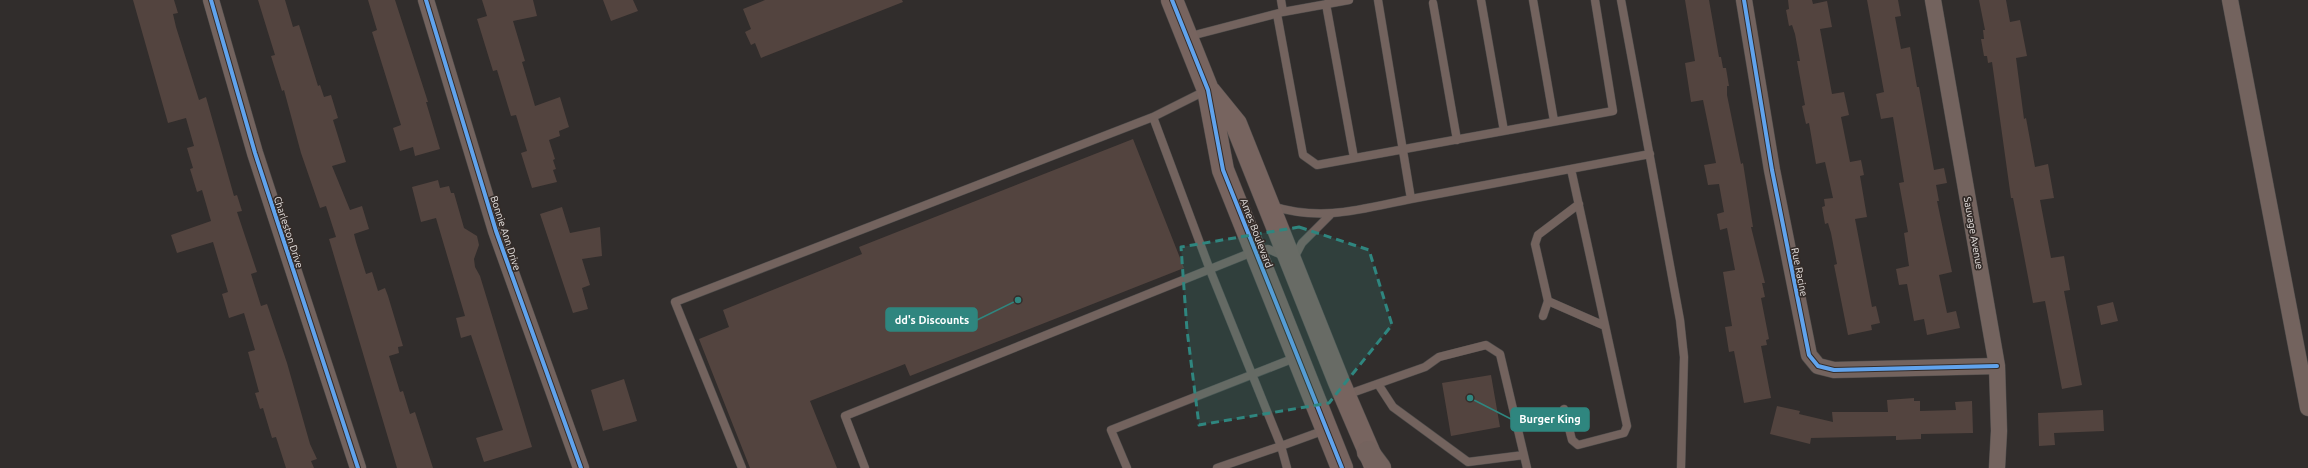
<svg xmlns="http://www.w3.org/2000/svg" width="2308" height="468" viewBox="0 0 2308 468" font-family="Ubuntu,sans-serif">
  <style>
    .building { fill: #53443f }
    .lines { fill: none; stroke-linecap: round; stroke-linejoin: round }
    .lane-casing { stroke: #4d4b4a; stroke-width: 9 }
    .street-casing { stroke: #4d4b4a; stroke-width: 17 }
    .secondary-casing { stroke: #4d4b4a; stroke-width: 23 }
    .primary-casing { stroke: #4d4b4a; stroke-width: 23 }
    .lane { stroke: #73635e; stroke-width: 8 }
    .street { stroke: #73635e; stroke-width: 16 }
    .secondary { stroke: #77645f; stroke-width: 22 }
    .primary { stroke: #74635e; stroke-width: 22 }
    .cycleway-casing { stroke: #342c29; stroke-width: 6 }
    .cycleway { stroke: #60a3ed; stroke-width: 4 }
    .marked { fill: #2f867f; fill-opacity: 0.2; stroke: #2f867f; stroke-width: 3; stroke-dasharray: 8 5; stroke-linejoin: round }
    .labels { text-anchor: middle; stroke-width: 3.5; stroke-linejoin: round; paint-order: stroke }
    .street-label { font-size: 10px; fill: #e7e2e0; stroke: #342c29 }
    .leader { fill: none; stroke: #2f867f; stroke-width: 1.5 }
    .callout-dot { fill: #2f867f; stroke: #342c29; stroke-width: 1.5 }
    .callout { fill: #2f867f; stroke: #2f867f; stroke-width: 1.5 }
    .callout-label { font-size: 11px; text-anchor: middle; font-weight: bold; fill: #fff }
  </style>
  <rect width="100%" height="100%" fill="#312d2c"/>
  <!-- building -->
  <path class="building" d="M133,0H174L178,13L173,14L176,27L199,100L206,97L234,196L237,195L242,211L237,212L257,272L251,274L261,306L267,304L287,363L310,444L317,459L311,461L314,468H286L276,437L272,438L263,408L260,409L255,393L259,392L248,352L255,350L244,313L229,318L222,294L228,292L213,242L177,253L171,235L211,221L202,190L197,192L190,169L193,168L187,148L194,146L186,118L168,123Z
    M258,0H285L293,27L299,25L318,86L320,85L324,97L331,95L338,118L333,120L346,162L332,166L350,210L362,206L369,229L354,234L356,242L366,274L372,272L378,291L385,288L388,296L403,346L398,347L399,353L389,356L400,392L403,391L410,414L415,412L433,468H397L329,239L336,237L326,206L320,208L301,153L284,90L282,91L271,56L275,55Z
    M368,0H395L428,102H426L440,149L415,156L413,147L400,151L393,128L401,125L372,32L377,30Z
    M482,0H533L537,16L513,21L525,61L522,62L535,106L560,97L569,127L559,131L560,136L549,140L555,159L553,160L556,169L553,170L557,182L532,188L521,153L527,151L516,115L511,116L497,70L493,71L477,19L487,16Z
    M603,0H633L638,11L611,21Z
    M765,0H902L903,2L761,58L755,43L751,45L745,32L751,29L743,9Z
    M1685,0H1709L1719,57H1721L1723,68H1726L1729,86H1727V95L1741,164L1743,163L1753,227H1751L1765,283H1762L1765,297L1761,298L1769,339L1766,340L1767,345L1761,346L1771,398L1744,403L1734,351L1729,352L1725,327L1732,326L1723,272L1735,270L1727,228L1720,230L1717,214L1724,212L1719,184L1708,185L1704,165L1716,163L1703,100L1691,102L1685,63L1695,61Z
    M1788,0H1812L1813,4L1827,1L1832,27L1820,29L1832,94L1844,92L1849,115L1841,117L1850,162L1861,160L1864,175L1860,176L1867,217L1855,219L1872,307L1876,306L1880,323L1871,325L1872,330L1848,335L1834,265L1837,264L1831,233L1828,223L1825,224L1822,207L1825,206L1824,199L1833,198L1825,162L1816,164L1809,123L1806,124L1802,106L1805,105L1797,61H1800L1795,34L1792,25L1789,26L1786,10L1789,9Z
    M1867,0H1898L1901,16L1895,17L1901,49L1910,47L1917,87H1919L1934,170L1944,168L1947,183L1936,185L1939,201H1937L1952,272L1939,275L1947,313L1956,311L1960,328L1927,335L1924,319L1914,321L1907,284L1899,285L1896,269L1909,266L1904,233L1908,232L1899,183L1904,182L1893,117L1881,119L1876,94L1884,92Z
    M1979,0H2006L2010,22L2020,20L2027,56L2016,58L2024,119L2026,118L2035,167L2048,164L2054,198L2040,200L2051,258L2064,256L2070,290L2064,291L2082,385L2062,389L2045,301L2033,303L2013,198H2011L1992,62L1988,63L1987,56H1984L1981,39H1984L1983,30H1985Z
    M1133,139L1184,268L910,376L905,364L810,401L837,468H750L699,339L729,327L723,310L862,254L859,247Z
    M438,180L440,188L449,186L451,193H454L464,228L477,236L479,245L474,259L475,267L480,276L532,447L484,462L476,438L503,430L471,335L461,338L456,318L465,316L436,218L421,222L412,187Z
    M562,207L570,233L600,227L602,256L582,259L590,285L582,288L588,309L573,313L540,214Z
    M2113,302L2118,321L2101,325L2097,306Z
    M1491,375L1500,427L1451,436L1442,383Z
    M624,379L637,421L603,431L591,390Z
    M1914,398V401H1920V411L1956,410L1955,402L1972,401L1973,433L1921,434V439L1896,440V436L1811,438L1810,444L1770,434L1777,406L1800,411L1799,414L1833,422L1832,412H1888L1887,400Z
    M2103,410L2104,431L2054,433L2055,445L2039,446L2038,413Z"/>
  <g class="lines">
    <!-- lane casing -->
    <g class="lane-casing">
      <path id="lane" d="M1481,0L1504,131
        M1533,0L1554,121
        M1621,0L1680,320L1684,357L1681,468
        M1433,3L1457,140
        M1326,4L1354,158
        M1283,12L1349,0
        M1277,14L1303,155L1317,165L1613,111L1595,0
        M1187,37L1283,12L1281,0
        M1207,90L1153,117L1210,270L1281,446L1325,430
        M1411,199L1650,154
        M1579,204L1538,235L1535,244L1548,301L1605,326
        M1272,206C1322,222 1362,209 1411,199L1378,0
        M1293,260L1302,243L1330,215
        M1543,316L1548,301
        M1378,384L1393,407L1468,462L1524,455
        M1346,395L1425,367L1439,357L1486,345L1500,354L1527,468
        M1564,409L1572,440L1578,445L1624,433L1627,426L1571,169
        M742,468L675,302L1153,117
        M865,468L845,416L1255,251L1268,249L1284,256
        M1127,468L1111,430L1297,357
        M1217,468L1281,446L1287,468"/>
    </g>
    <!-- street casing -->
    <g class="street-casing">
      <path id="street" d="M211,0L255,153L358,468
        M426,0L496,231L581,468
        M1744,0L1772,170L1809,355L1818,366L1834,370L1997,366
        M1933,0L1997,366L1999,431L1997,468
        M2230,0L2308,408"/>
    </g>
    <!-- secondary casing -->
    <g class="secondary-casing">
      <path id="secondary" d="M1172,0L1208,90L1223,170L1342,468
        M1210,92L1236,124L1339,382L1376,468"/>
    </g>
    <!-- primary casing -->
    <g class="primary-casing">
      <path id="primary" d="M1368,452L1380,468"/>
    </g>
    <!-- lane -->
    <use href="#lane" class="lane"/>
    <!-- street -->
    <use href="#street" class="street"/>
    <!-- secondary -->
    <use href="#secondary" class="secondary"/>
    <!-- primary -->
    <use href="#primary" class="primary"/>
    <!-- cycleway casing -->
    <g class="cycleway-casing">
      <path id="cycleway" d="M211,0L255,153L358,468
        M426,0L496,231L581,468
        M1172,0L1208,90L1223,170L1342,468
        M1744,0L1772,170L1809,355L1818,366L1834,370L1997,366"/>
    </g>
    <!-- cycleway -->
    <use href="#cycleway" class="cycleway"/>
  </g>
  <!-- marked area -->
  <path class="marked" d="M1299,227L1369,250L1392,325L1329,403L1199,425L1187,330L1181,247Z"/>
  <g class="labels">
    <!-- street labels -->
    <g class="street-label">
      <text transform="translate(289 232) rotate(72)" y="4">Charleston Drive</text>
      <text transform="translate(506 233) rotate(72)" y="4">Bonnie Ann Drive</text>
      <text transform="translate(1257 233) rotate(69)" y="4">Ames Boulevard</text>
      <text transform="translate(1974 233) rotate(80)" y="4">Sauvage Avenue</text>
      <text transform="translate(1800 272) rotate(79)" y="4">Rue Racine</text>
    </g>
  </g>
  <!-- callouts -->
  <path class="leader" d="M1018 300L977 320M1470 398L1511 419"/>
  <g class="callout-dot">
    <circle cx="1018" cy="300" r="4"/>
    <circle cx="1470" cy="398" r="4"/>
  </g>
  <g class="callout">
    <rect x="886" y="308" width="91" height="23" rx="4"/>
    <rect x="1511" y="408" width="78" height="23" rx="4"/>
  </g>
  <g class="callout-label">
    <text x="932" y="324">dd's Discounts</text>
    <text x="1550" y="423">Burger King</text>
  </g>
</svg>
